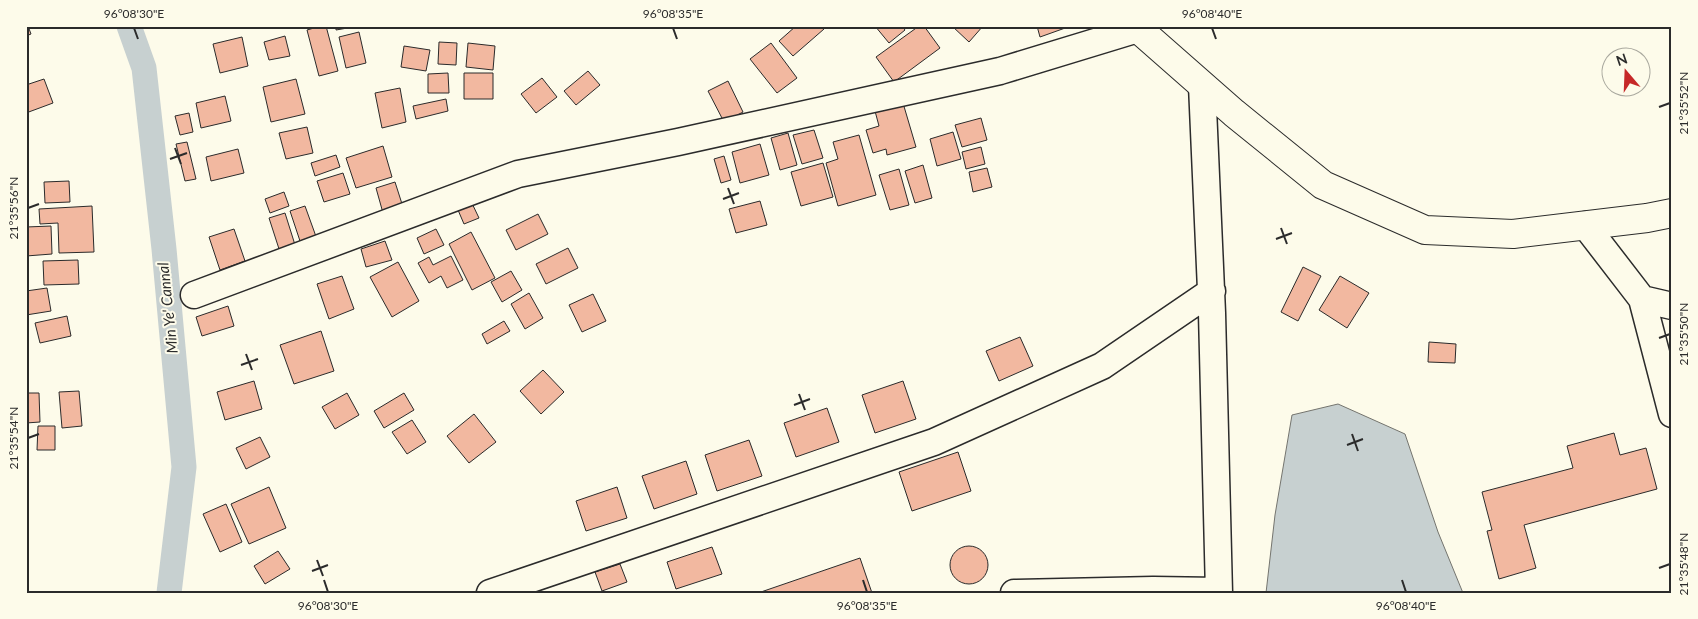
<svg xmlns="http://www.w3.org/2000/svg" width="1698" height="619" viewBox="0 0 1698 619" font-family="Lato,sans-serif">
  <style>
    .water { fill: #c7d0d0; stroke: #74746e }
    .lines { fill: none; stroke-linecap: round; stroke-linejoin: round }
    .canal { stroke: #c7d0d0; stroke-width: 25 }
    .building { fill: #f2b8a0; stroke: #2b2b2b }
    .minor-casing { stroke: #2b2b2b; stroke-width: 29 }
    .major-casing { stroke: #2b2b2b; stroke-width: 30 }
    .minor { stroke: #fdfbea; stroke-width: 26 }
    .major { stroke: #fdfbea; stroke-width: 28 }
    .ticks { fill: none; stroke: #2b2b2b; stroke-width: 2 }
    .labels { text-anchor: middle; stroke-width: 4; stroke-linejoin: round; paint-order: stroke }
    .water-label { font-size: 15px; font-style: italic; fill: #2b2b2b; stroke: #fdfbea }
    .neatline { fill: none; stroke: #2b2b2b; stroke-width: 2 }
    .ticks-label { font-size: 12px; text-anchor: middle; fill: #2b2b2b }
  </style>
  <rect width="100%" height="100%" fill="#fdfbea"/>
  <!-- water -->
  <path class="water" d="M1338,404L1405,434L1438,532L1463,593H1266L1275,515L1292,415Z"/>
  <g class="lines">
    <!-- canal -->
    <path class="canal" d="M129,26L144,68L164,249L184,467L169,593"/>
  </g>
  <!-- building -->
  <path class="building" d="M26,26H28L31,34L26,36Z
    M321,26H326L338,71L319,76L307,30Z
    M336,26H359L336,30Z
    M796,26H822L824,29L793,56L779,41Z
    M875,26H902L905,30L889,43Z
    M919,26H924L940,48L894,82L876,57Z
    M952,26H983L969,42Z
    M1037,26H1068V27L1040,37Z
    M359,32L366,63L346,68L339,37Z
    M285,36L290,56L269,60L264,42Z
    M242,37L248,66L220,73L213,44Z
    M439,42L457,43L456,65L438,64Z
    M468,43L495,46L493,70L466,67Z
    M771,43L797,78L777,93L750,59Z
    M404,46L430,50L426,71L401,67Z
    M588,71L600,85L576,105L564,91Z
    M448,73L449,93H428V74Z
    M464,73H493V99H464Z
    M542,78L557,97L536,113L521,94Z
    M44,79L53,103L26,113V85Z
    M296,79L305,114L271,122L263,87Z
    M728,81L743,112L724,122L708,91Z
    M400,88L406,122L382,128L375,93Z
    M225,96L231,121L201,128L196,103Z
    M446,99L448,111L416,119L413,106Z
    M903,103L916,147L887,155L886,149L873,153L866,130L879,126L875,111Z
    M189,113L193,132L180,135L175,116Z
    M981,118L987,140L962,147L955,125Z
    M307,127L313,153L286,159L279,133Z
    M814,130L823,158L802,164L793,135Z
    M953,132L961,159L937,166L930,139Z
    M788,133L797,165L780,170L771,138Z
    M859,135L876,195L838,206L826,163L838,159L833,142Z
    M187,142L196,179L185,181L176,144Z
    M760,144L769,175L740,183L732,152Z
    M383,146L392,177L356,188L346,158Z
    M981,147L985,164L966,169L962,152Z
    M238,149L244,173L211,181L206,157Z
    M336,155L340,167L315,176L311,163Z
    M724,156L731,180L721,183L714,159Z
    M823,163L833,197L801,206L791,172Z
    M923,165L932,198L915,203L905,171Z
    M987,168L992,187L973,192L969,172Z
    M899,169L909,205L890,210L879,175Z
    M343,173L350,194L324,202L317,181Z
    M69,181L70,202L45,203L44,182Z
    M395,182L403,207L383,213L376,188Z
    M284,192L289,206L270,213L265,199Z
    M469,197L479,218L464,224L455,203Z
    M760,201L767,225L736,233L729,209Z
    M92,206L94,252L59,253L58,223L40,224L39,209Z
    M305,206L318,242L302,247L290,211Z
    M285,213L296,248L280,252L269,218Z
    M538,214L548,234L516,250L506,230Z
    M51,226L52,254L26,256V227Z
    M234,229L245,261L220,270L209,237Z
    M436,229L444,245L424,254L417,238Z
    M471,232L495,278L472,290L449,244Z
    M385,241L392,260L366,267L361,249Z
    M568,248L578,268L546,284L536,264Z
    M451,256L463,280L447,288L441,276L429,283L418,263L429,257L433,265Z
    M78,260L79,284L44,285L43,261Z
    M398,262L419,301L392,317L370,277Z
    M1303,267L1321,276L1298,321L1281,312Z
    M511,271L522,290L502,302L491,282Z
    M342,276L354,309L329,319L317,284Z
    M1340,276L1369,293L1347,328L1319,310Z
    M47,288L51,311L26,315V291Z
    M529,293L543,318L525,329L511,304Z
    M593,294L606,321L582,332L569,305Z
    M228,306L234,326L202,336L196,317Z
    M67,316L71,336L40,343L35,323Z
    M504,321L510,331L487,344L482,334Z
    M321,331L334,371L294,384L280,345Z
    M1020,337L1033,366L999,381L986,351Z
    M1429,342L1456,344L1455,363L1428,362Z
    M543,370L564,392L541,414L520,391Z
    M254,381L262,409L225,420L217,392Z
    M903,381L916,419L875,433L862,395Z
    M79,391L82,426L62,428L59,392Z
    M26,393H39L40,422L26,423Z
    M347,393L359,415L335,429L322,407Z
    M404,393L414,410L384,428L374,411Z
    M827,408L839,442L796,457L784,423Z
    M474,414L496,442L469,463L447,436Z
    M412,420L426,442L407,454L392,432Z
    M38,426H55V450H37Z
    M1614,433L1620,455L1646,448L1657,489L1524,525L1536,568L1499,579L1487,531L1492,530L1482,492L1573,468L1567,446Z
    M260,437L270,457L246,469L236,448Z
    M749,440L762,476L717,491L705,455Z
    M958,452L971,491L912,511L899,472Z
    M686,461L697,494L654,509L642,476Z
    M269,487L286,528L249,544L231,504Z
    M617,487L627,518L586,531L576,501Z
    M226,504L242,542L220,552L203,514Z
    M950 565a19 19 0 1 1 38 0a19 19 0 1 1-38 0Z
    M712,547L722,574L676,589L667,562Z
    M278,551L290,569L265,584L254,566Z
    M860,558L872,593H758Z
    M620,564L627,582L602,591L595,572Z"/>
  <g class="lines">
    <!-- minor casing -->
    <g class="minor-casing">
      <path id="minor" d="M1202,85L1212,313L1219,593
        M1585,225L1642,299L1672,306
        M194,295L518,174L678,142L1000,71L1138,29
        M1642,299L1672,414
        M490,593L934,442L1102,366L1212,291
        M1014,593L1153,590L1219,591"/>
    </g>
    <!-- major casing -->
    <g class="major-casing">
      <path id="major" d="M1135,26L1234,113L1323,185L1425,230L1513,234L1647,218L1672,213"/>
    </g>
    <!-- minor -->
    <use href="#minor" class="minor"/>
    <!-- major -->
    <use href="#major" class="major"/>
  </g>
  <!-- ticks -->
  <path class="ticks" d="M134,28L138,39M673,28L677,39M1212,28L1216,39M1659,107L1670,103M175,148L181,164M170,159L187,153M728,188L734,204M723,199L739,193M28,208L39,204M1281,228L1287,244M1276,239L1292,233M1659,338L1670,334M246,354L252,370M241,365L258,359M799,394L805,410M794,405L810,399M1352,434L1358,451M28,438L39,434M1347,445L1363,439M317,560L323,576M1659,568L1670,564M312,571L328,565M324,580L328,592M863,580L867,592M1402,580L1406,592"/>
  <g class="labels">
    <!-- water labels -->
    <g class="water-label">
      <text transform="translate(168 308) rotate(-96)" y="5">Min Ye' Cannal</text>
    </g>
  </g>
  <!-- border -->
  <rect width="1698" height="619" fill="none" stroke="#fdfbea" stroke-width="55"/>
  <!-- north arrow -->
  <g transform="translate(1626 72) rotate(341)"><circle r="24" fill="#fdfbea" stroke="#a9a89e"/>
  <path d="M0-4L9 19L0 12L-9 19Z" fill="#c62828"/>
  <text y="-8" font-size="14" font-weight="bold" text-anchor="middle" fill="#2b2b2b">N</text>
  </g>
  <rect x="28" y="28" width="1642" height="564" class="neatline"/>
  <g class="ticks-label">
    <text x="134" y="18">96°08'30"E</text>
    <text x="673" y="18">96°08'35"E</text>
    <text x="1212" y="18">96°08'40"E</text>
    <text transform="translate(1684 103) rotate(-90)" y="4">21°35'52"N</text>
    <text transform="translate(14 208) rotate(-90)" y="4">21°35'56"N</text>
    <text transform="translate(1684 334) rotate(-90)" y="4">21°35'50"N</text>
    <text transform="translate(14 438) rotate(-90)" y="4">21°35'54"N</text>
    <text transform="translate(1684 564) rotate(-90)" y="4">21°35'48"N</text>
    <text x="328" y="610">96°08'30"E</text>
    <text x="867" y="610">96°08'35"E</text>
    <text x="1406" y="610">96°08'40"E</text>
  </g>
</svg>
